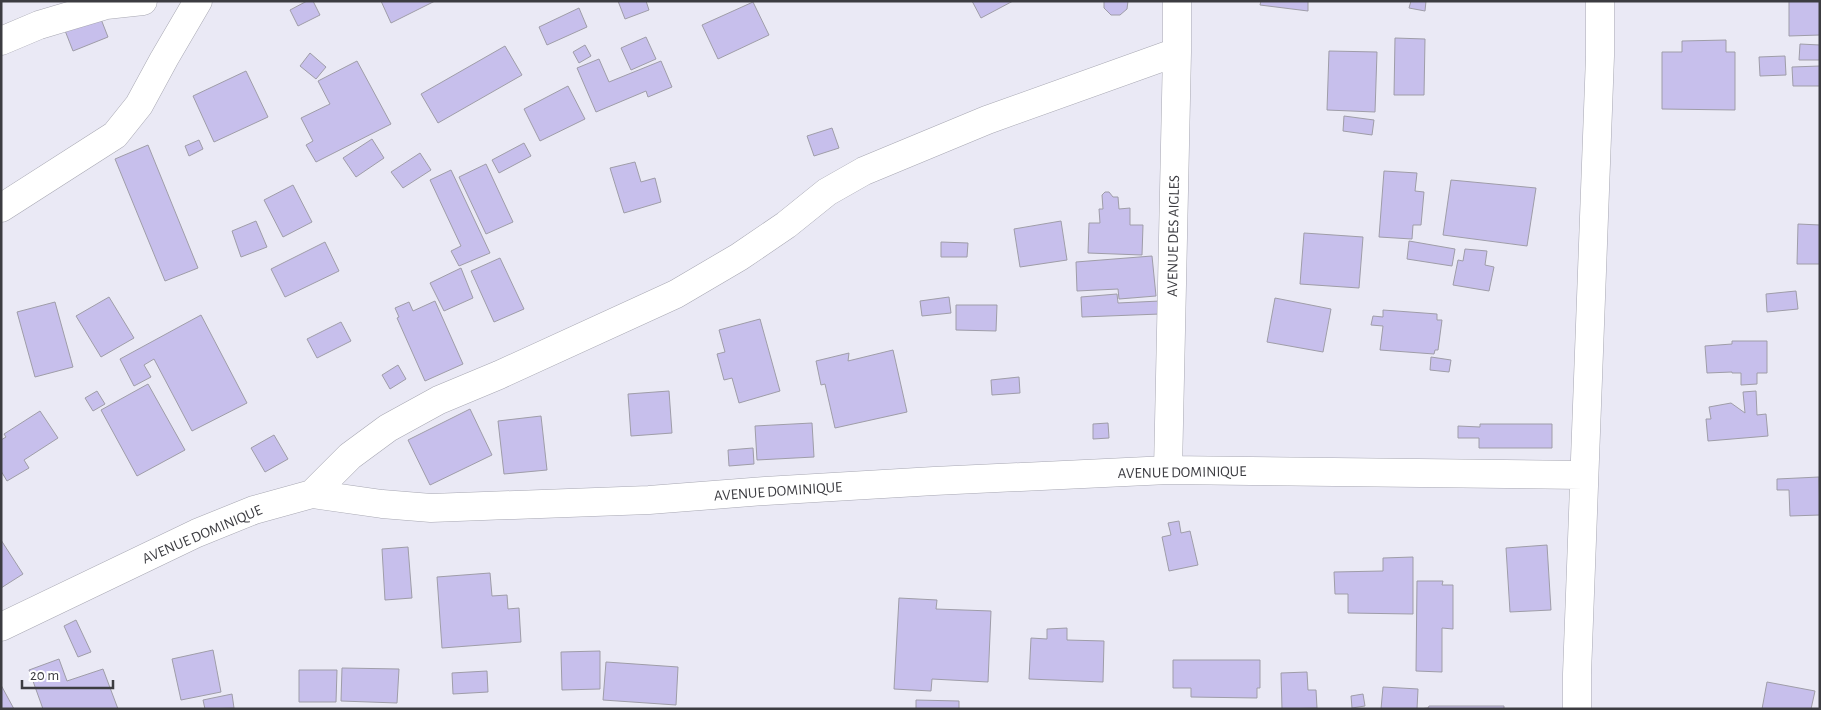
<svg xmlns="http://www.w3.org/2000/svg" width="1821" height="710" viewBox="0 0 1821 710" font-family="'Alegreya Sans',sans-serif">
  <style>
    .building { fill: #c7bfec; stroke: #9f9da8 }
    .lines { fill: none; stroke-linecap: round; stroke-linejoin: round }
    .minor-casing { stroke: #a7a7b2; stroke-width: 29 }
    .minor { stroke: #fff; stroke-width: 28 }
    .labels { text-anchor: middle; stroke-width: 4.5; stroke-linejoin: round; paint-order: stroke }
    .street-label { font-size: 15px; fill: #3c3c41; stroke: #fff }
  </style>
  <rect width="100%" height="100%" fill="#eae9f5"/>
  <!-- building -->
  <path class="building" d="M307,1H313L320,15L298,26L290,10Z
    M381,1H435L391,23Z
    M618,1H646L649,10L625,19Z
    M972,1H1013L981,18Z
    M1104,1H1128L1127,9L1120,15H1111L1104,8Z
    M1261,1H1308V11L1260,5Z
    M1411,1H1426L1425,11L1409,8Z
    M1789,1H1820V35L1789,36Z
    M753,2L769,35L718,59L702,25Z
    M579,8L587,27L547,45L539,27Z
    M99,14L108,37L73,51L64,28Z
    M646,37L656,59L631,70L621,48Z
    M1395,38L1425,39L1424,95H1394Z
    M1726,40V52H1735V110L1662,109V52H1682V41Z
    M1800,44L1820,45V60H1799Z
    M585,45L591,56L579,63L573,52Z
    M505,46L522,75L438,123L421,94Z
    M1329,51L1377,52L1375,112L1327,110Z
    M310,53L326,67L316,79L300,66Z
    M1785,56L1786,75L1760,76L1759,57Z
    M599,59L609,82L661,61L672,87L648,97L646,91L596,112L577,68Z
    M357,61L391,124L316,162L306,145L313,141L301,118L330,104L318,81Z
    M1820,66V86H1793L1792,67Z
    M246,71L268,117L214,142L193,96Z
    M568,86L585,119L540,141L524,109Z
    M1344,116L1374,120L1372,135L1343,131Z
    M832,128L839,148L814,156L807,136Z
    M372,139L384,158L356,177L343,158Z
    M199,140L203,149L189,156L185,146Z
    M524,143L531,156L499,173L492,160Z
    M148,145L198,268L165,281L115,159Z
    M420,153L431,170L403,188L391,172Z
    M635,162L641,182L655,178L661,202L624,213L610,168Z
    M486,164L513,222L486,234L459,177Z
    M451,170L490,253L459,266L451,251L461,246L430,180Z
    M1384,171L1417,173L1415,191L1424,192L1421,225H1413L1412,239L1379,237Z
    M1451,180L1536,188L1527,246L1443,235Z
    M293,185L312,222L283,237L264,200Z
    M1109,192L1113,197H1118L1119,209L1130,208V225H1143L1142,255L1088,253L1089,223H1100L1099,209H1103L1102,195L1105,192Z
    M256,221L267,247L241,257L232,231Z
    M1061,221L1067,260L1020,267L1014,229Z
    M1798,224L1820,225V264H1797Z
    M1304,233L1363,237L1359,288L1300,284Z
    M1409,241L1455,249L1452,266L1407,259Z
    M325,242L339,271L285,297L271,269Z
    M941,242L968,243L967,257H941Z
    M1465,249L1487,251L1485,265L1494,267L1489,291L1453,285L1458,260L1463,261Z
    M1152,256L1156,296L1119,299L1118,289L1077,291L1076,262Z
    M500,258L524,309L494,322L471,271Z
    M461,268L473,298L444,311L430,283Z
    M1796,291L1798,309L1767,312L1766,294Z
    M1117,294L1118,303L1160,301V314L1082,317L1081,297Z
    M109,297L134,338L101,357L76,316Z
    M949,297L951,313L922,316L920,301Z
    M1275,298L1331,309L1323,352L1267,342Z
    M435,301L463,364L425,381L397,318L399,317L395,308L409,302L413,311Z
    M55,302L73,367L35,377L17,312Z
    M956,305H997L996,331L956,330Z
    M1383,310L1437,314V320H1442L1438,350H1435L1434,354L1380,350L1383,326L1371,325L1373,316L1383,317Z
    M201,315L247,403L192,431L154,359L144,365L151,377L134,386L120,359Z
    M760,319L780,391L739,403L732,378L724,380L717,354L725,352L719,330Z
    M341,322L351,341L317,358L307,339Z
    M1732,341H1767V373H1757V384L1741,385V373H1732V372L1707,373L1705,346L1732,344Z
    M893,350L907,412L835,428L825,384L821,385L816,361L849,353L848,361Z
    M1431,357L1451,360L1449,372L1430,370Z
    M398,365L406,379L390,389L382,375Z
    M1019,377L1020,393L992,395L991,380Z
    M148,384L185,450L137,476L101,410Z
    M97,391L105,404L93,411L85,398Z
    M669,391L672,433L631,436L628,394Z
    M1756,391L1757,415L1766,414L1768,436L1708,441L1706,419H1711L1709,407L1731,403L1745,413L1743,392Z
    M470,409L492,455L430,485L408,440Z
    M40,411L58,438L24,460L29,468L7,481L1,471V440L6,437L4,434Z
    M541,416L547,470L504,474L498,421Z
    M812,423L814,457L757,460L755,426Z
    M1108,423L1109,438L1093,439V424Z
    M1480,424H1552V448H1479V438H1458V426L1480,427Z
    M274,435L288,459L265,472L251,448Z
    M753,448L754,464L729,466L728,450Z
    M1819,477L1820,515L1790,516L1789,490H1777V479Z
    M1179,521L1181,533L1190,531L1198,565L1169,571L1162,537L1171,535L1168,523Z
    M1,540L23,574L1,588Z
    M1547,545L1551,610L1510,612L1506,548Z
    M408,547L412,598L385,600L382,549Z
    M1413,557V614L1348,613V594H1335L1334,572L1383,571V558Z
    M490,573L492,596L507,595L508,609L519,608L521,642L442,648L437,577Z
    M1417,581H1443L1442,585H1453V629L1442,628V672L1416,671Z
    M899,598L937,600L936,609L991,611L988,682L932,679L931,691L894,689Z
    M76,620L91,652L78,657L64,626Z
    M1067,628V640L1104,641L1103,682L1029,679L1031,638L1047,639V629Z
    M213,650L221,692L181,700L172,659Z
    M600,651V689L562,690L561,652Z
    M59,659L67,681L103,669L118,709H43L29,670Z
    M1173,660H1260V688H1257V698L1191,697V688H1173Z
    M606,662L678,667L676,705L603,700Z
    M342,668L399,669L397,703L341,701Z
    M299,670H337L336,702H299Z
    M487,671L488,692L453,694L452,673Z
    M1307,672L1308,690H1316L1317,708L1282,709L1281,673Z
    M1767,682L1815,691L1811,709H1762Z
    M1,685L14,709H1Z
    M1383,687L1418,689L1417,709H1381Z
    M232,694L234,708L205,709L203,700Z
    M1363,694L1365,706L1352,708L1351,696Z
    M916,700L959,701V709H916Z
    M1429,706H1504V709H1419L1428,708Z"/>
  <g class="lines">
    <!-- minor casing -->
    <g class="minor-casing">
      <path id="minor" d="M1,41L39,25L106,5L143,1
        M1,208L115,135L139,105L164,59L198,1
        M1168,470L1177,52V1
        M312,494L350,456L388,428L439,400L499,375L676,294L739,257L786,225L827,192L864,171L987,120L1177,52
        M1,627L197,533L254,510L312,494L382,504L431,508L649,500L765,491L934,481L1168,470L1583,475
        M1577,709V674L1600,56V1"/>
    </g>
    <!-- minor -->
    <use href="#minor" class="minor"/>
  </g>
  <g class="labels">
    <!-- street labels -->
    <g class="street-label">
      <text transform="translate(1173 236) rotate(-89)" y="5">AVENUE DES AIGLES</text>
      <text transform="translate(1182 472) rotate(-1)" y="5">AVENUE DOMINIQUE</text>
      <text transform="translate(778 491) rotate(-4)" y="5">AVENUE DOMINIQUE</text>
      <text transform="translate(202 534) rotate(-23)" y="5">AVENUE DOMINIQUE</text>
    </g>
  </g>
  <!-- border -->
  <rect width="1821" height="710" fill="none" stroke="#3c3c41" stroke-width="5"/>
  <!-- scale -->
  <path d="M22 680v8h91v-8" fill="none" stroke="#3c3c41" stroke-width="2.5"/>
  <text x="30" y="680" font-size="15" fill="#3c3c41" stroke="#ffffff" stroke-width="4" paint-order="stroke">20 m</text>
</svg>
